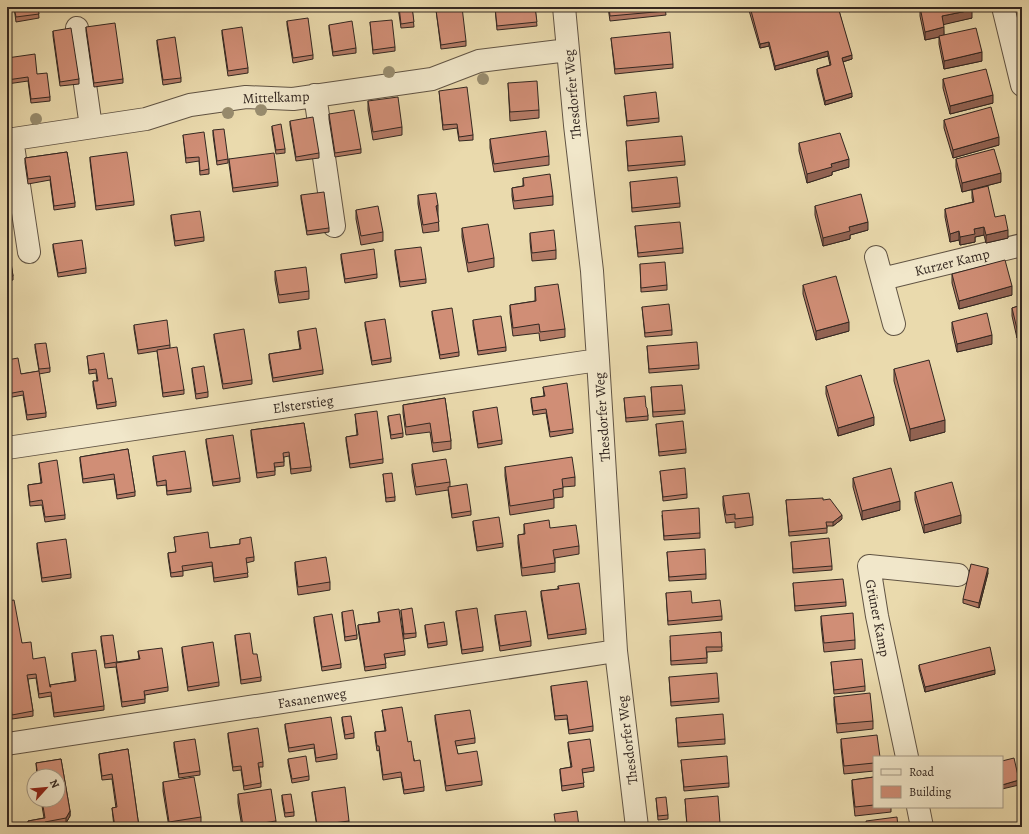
<svg xmlns="http://www.w3.org/2000/svg" width="1029" height="834" viewBox="0 0 1029 834" font-family="Alegreya,serif">
  <style>
    .lines { fill: none; stroke-linecap: round; stroke-linejoin: round }
    .minor-casing { stroke: #615444; stroke-width: 24 }
    .minor { stroke: #f1e7ca; stroke-width: 22 }
    .tree { fill: #988c6e }
    .wall { fill: #b37a65; stroke: #332721 }
    .shaded-wall { fill: #926353; stroke: #332721 }
    .building { fill: #d08e76; stroke: #332721 }
    .labels { text-anchor: middle; stroke-width: 3.5; stroke-linejoin: round; paint-order: stroke }
    .street-label { font-size: 14px; fill: #332721; stroke: #f1e7ca }
  </style>
  <rect width="100%" height="100%" fill="#eadaad"/>
  <filter id="stains"><feTurbulence type="fractalNoise" baseFrequency=".005" numOctaves="4"/><feColorMatrix values="0 0 0 0 .2 0 0 0 0 .09 0 0 0 0 .02 0 0 0 .5 -.17"/></filter>
  <radialGradient id="worn" r=".72"><stop offset=".6" stop-color="#630" stop-opacity="0"/><stop offset="1" stop-color="#630" stop-opacity=".3"/></radialGradient>
  <g class="lines">
    <!-- minor casing -->
    <g class="minor-casing">
      <path id="minor" d="M564,7L575,125L592,271L598,360L616,651L637,827
        M1003,7L1022,85
        M77,28L91,127
        M315,95L334,226
        M12,139L29,252
        M7,140L146,119L190,105L246,97L293,99L432,79L479,61L568,50
        M876,257L894,324
        M882,279L1022,245
        M7,448L598,360
        M7,744L616,651
        M907,757L877,616L869,566L958,575
        M918,807L922,827"/>
    </g>
    <!-- minor -->
    <use href="#minor" class="minor"/>
  </g>
  <!-- trees -->
  <g class="tree">
    <circle cx="389" cy="72" r="6"/>
    <circle cx="483" cy="79" r="6"/>
    <circle cx="261" cy="110" r="6"/>
    <circle cx="228" cy="113" r="6"/>
    <circle cx="36" cy="119" r="6"/>
  </g>
  <!-- wall -->
  <path class="wall" d="M14,7H38L39,18L16,22Z
    M398,7H412L414,27L401,28Z
    M495,7H535L537,26L497,30Z
    M608,7H665L666,15L610,21Z
    M748,7H838L852,59L843,62L852,97L825,105L817,73V69L830,65L828,56L775,70L769,46L760,48Z
    M920,7L972,18L943,24L944,35L982,61L944,69L939,44V37L925,40L920,16Z
    M436,10L466,41V46L441,49Z
    M287,21L313,55V59L293,63L287,25Z
    M370,22L395,47V51L373,54Z
    M329,25L356,48V53L333,56L329,29Z
    M86,27L123,79V83L94,87L86,31Z
    M222,30L248,68V73L228,76L222,34Z
    M53,31L79,79V84L60,86L53,36Z
    M611,38L673,64V68L615,74Z
    M157,40L181,78V82L163,85L157,44Z
    M7,58L37,74L50,97V101L31,103L28,81L7,84Z
    M943,79L993,103L950,114L943,88Z
    M508,83L539,110V118L510,121Z
    M439,91L473,135V140L459,141L457,128L443,130Z
    M624,96L659,118V122L627,126Z
    M368,101L402,127V135L373,140L368,110Z
    M329,114L361,149V153L335,157L329,119Z
    M944,120L999,145L953,158L944,128Z
    M290,121L319,153V158L296,161L290,125Z
    M272,126L285,149V153L276,154L272,130Z
    M213,130L228,159V163L217,165L213,135Z
    M183,135L209,169V174L200,175L199,161L186,163Z
    M490,139L549,156V165L494,172L490,148Z
    M626,141L685,161V165L628,171Z
    M799,143L849,167L832,172V175L807,183L799,151Z
    M67,152L75,203V207L54,210L50,180L28,184L25,163V158Z
    M90,157L134,201V205L96,210L90,161Z
    M229,159L278,182V186L233,192L229,164Z
    M956,159L1001,182L962,192L956,167Z
    M523,178L553,196V205L514,209L512,196V188L523,186Z
    M630,182L680,203V207L632,212Z
    M972,190L995,217L1008,238L986,243L984,235L975,237V242L960,245L959,240L950,242L945,217V209L973,202L972,198Z
    M301,195L329,228V232L307,235L301,199Z
    M418,195L438,214L439,231L423,233L418,204Z
    M815,206L868,230L850,235V239L823,246L815,215Z
    M356,210L383,232V241L361,245L356,219Z
    M171,215L204,237V241L175,246L171,219Z
    M635,226L683,248V253L638,257Z
    M462,228L494,258V267L468,272L462,237Z
    M530,233L556,250V259L532,261L530,241Z
    M7,242L13,276V280L7,281Z
    M53,244L86,268V273L58,277L53,248Z
    M395,250L426,279V283L400,287L395,255Z
    M341,254L377,274V278L345,283L341,259Z
    M640,264L667,285V290L641,292Z
    M275,271L309,291V299L279,303L275,280Z
    M952,274L1012,295L959,309L952,283Z
    M803,285L849,331L816,340L803,294Z
    M535,287L565,329V337L540,341L539,333L513,336L510,313V305L535,301Z
    M1022,305L1017,338L1012,316V308Z
    M642,307L672,330V335L645,337Z
    M432,311L459,352V356L440,359L432,315Z
    M473,320L506,347V351L478,355L473,325Z
    M365,322L391,358V362L372,365L365,326Z
    M952,322L992,344L957,352L952,330Z
    M134,325L170,345V348L184,390V394L163,397L157,351L138,354L134,329Z
    M298,331L323,370V374L273,382L269,359V354L300,349L298,335Z
    M214,334L252,380V384L223,389L214,338Z
    M35,344L50,368V372L39,374L46,413V417L27,420L23,395L7,398V360L21,374L39,371L35,348Z
    M647,346L699,365V369L649,373Z
    M87,356L108,379L116,402V406L97,409L93,386V381H97L96,373L89,374Z
    M192,368L208,392V397L196,399L192,372Z
    M894,369L945,432L910,441L894,381Z
    M826,386L874,425L838,436L826,394Z
    M543,387L573,429V433L550,437L546,413L533,415L531,402V398L544,396Z
    M651,387L685,410V414L653,417Z
    M445,398L451,441V449L433,452L430,432L406,435L403,413V405Z
    M624,398L646,407L648,416V420L626,422Z
    M473,411L502,440V444L478,448L473,416Z
    M355,414L383,459V463L350,468L346,441V437L357,435Z
    M388,416L403,433V437L391,439L388,420Z
    M304,423L311,467V471L291,474L289,456L284,457V466L275,467V475L257,478L251,435V430Z
    M656,424L686,449V453L659,456Z
    M206,439L240,478V482L213,486L206,443Z
    M128,449L135,492V496L117,499L114,479L83,483L80,461V457Z
    M153,456L191,488V492L167,495L166,485L157,486L153,460Z
    M39,463L65,515V519L45,522L42,505L30,506L28,489V485L41,483L39,467Z
    M412,464L450,482V487L471,511V515L452,518L448,490L416,495L412,472Z
    M505,467L575,477V486L563,487V497L554,498V508L510,515L505,476Z
    M660,471L687,494V498L663,501Z
    M383,474L395,497V501L386,502Z
    M853,478L900,510L862,520L853,487Z
    M915,492L961,523L924,533L915,500Z
    M723,496L753,517V525L735,528V522L726,523L723,505Z
    M786,500H823L842,519L833,526H827V533L789,536Z
    M662,515L700,533V538L664,540Z
    M473,521L503,543V547L477,551L473,525Z
    M524,524L550,528L579,546V554L555,558V572L522,576L518,543V535L524,534Z
    M174,537L210,548L240,544V539L254,557V561L246,563L248,577L214,582L212,566L183,571V576L171,577L168,557V553L176,552Z
    M791,542L832,566V570L793,573Z
    M37,543L71,574V578L42,582L37,548Z
    M667,552L706,574V579L669,581Z
    M295,562L330,582V590L298,595L295,570Z
    M988,573L979,608L963,603V599Z
    M793,583L846,602V606L795,611Z
    M558,586L586,629V634L548,639L541,596V591L558,589Z
    M666,593L692,603L722,616V620L668,625Z
    M7,601L22,643L33,659L50,687V685L75,681L72,657V653L104,706V710L54,717L51,696L39,698L36,678L28,679L33,711V716L12,719L7,687Z
    M401,610L416,633V637L404,639L401,614Z
    M456,611L483,647V651L462,654L456,615Z
    M342,612L357,635V639L345,641L342,617Z
    M378,612L405,651V655L385,658L386,668L365,671L358,629V625L379,622Z
    M495,615L531,641V646L500,651L495,620Z
    M821,616L855,640V649L824,652L821,624Z
    M314,617L341,664V668L322,671L314,622Z
    M425,625L447,641V645L428,648L425,629Z
    M721,632L722,651L707,652V663L671,665L670,640Z
    M235,635L253,654L261,677V681L241,684L235,639Z
    M101,636L117,662L139,659L138,651L168,687V691L145,695V703L122,707L116,667L105,668L101,641Z
    M182,647L219,682V686L188,691L182,652Z
    M831,662L865,686V691L834,694Z
    M919,665L995,674L925,692L919,669Z
    M669,677L719,698V702L671,706Z
    M551,686L593,726V731L569,734L567,719L555,720L551,690Z
    M834,697L873,721V729L837,733L834,705Z
    M382,710L408,742L424,787V791L404,794L401,777L383,780L379,750L377,751L375,737V732L385,731Z
    M435,715L475,738V743L456,746L458,754L482,781V785L446,791L435,720Z
    M342,717L354,733V738L345,739L342,721Z
    M676,718L725,739V744L678,747Z
    M285,724L337,754V759L316,762L314,748L289,752L285,728Z
    M228,733L263,762V767H259L261,783V787L244,790L241,770L233,771L228,737Z
    M841,739L874,757V771L844,774L841,747Z
    M174,742L200,771V775L179,778L174,747Z
    M568,742L594,767V771L582,773L584,787L562,791L560,773V769L571,767L568,746Z
    M128,749L139,827H114L112,808H116L112,779L102,780L99,758V754Z
    M61,759L70,811V816L66,823L46,826V827H28V821L44,818L41,800H58V776H37L36,763Z
    M288,759L309,776V780L292,783L288,763Z
    M681,760L729,783V787L684,791Z
    M874,777V807H891V812L855,816L852,788V780Z
    M163,782L201,817V826L192,827H169L163,791Z
    M312,792L349,821V825L336,827H317L312,796Z
    M238,794L276,821V827H242L238,803Z
    M282,795L294,812V816L285,817L282,800Z
    M656,798L668,815V819L658,820Z
    M685,799L720,823V827H687Z"/>
  <!-- shaded-wall -->
  <path class="shaded-wall" d="M972,10V18L942,25V16Z
    M944,27V36L925,40V32Z
    M769,42V46L760,48V44Z
    M828,51V56L775,70V66Z
    M982,52V61L944,69V61Z
    M852,55V59L842,62V58Z
    M852,93V97L825,105V101Z
    M993,95V103L950,114V106Z
    M999,137V145L953,158V150Z
    M849,159V167L832,172V175L807,183V174L831,164Z
    M1001,173V182L962,192V183Z
    M438,205V214H436V206Z
    M868,222V230L850,235V239L823,246V238L849,227Z
    M984,227V235L975,237V242L960,245V237L974,229Z
    M1008,230V238L986,243V235Z
    M959,231V240L950,242V234Z
    M1012,286V295L959,309V301Z
    M849,322V331L816,340V331Z
    M1022,328V337L1017,338V329Z
    M992,335V344L957,352V344Z
    M874,417V425L838,436V428Z
    M945,420V432L910,441V429Z
    M900,501V510L862,520V511Z
    M842,515V519L833,526V522Z
    M961,515V523L924,533V525Z
    M988,568V573L979,608V603Z
    M995,670V674L925,692V687Z
    M1019,780V785L1002,789V785Z
    M70,811V816L66,823V818Z"/>
  <!-- building -->
  <path class="building" d="M14,7H38L39,14L16,17Z
    M399,7H412L414,22L401,24Z
    M462,7L466,41L441,45L436,10Z
    M495,7H535L537,22L497,26Z
    M609,7H665L666,11L610,16Z
    M750,7H838L852,55L842,58L852,93L825,101L817,69L831,65L828,51L775,66L769,42L760,44Z
    M920,7H971L972,10L942,16L944,27L925,32Z
    M308,18L313,55L293,58L287,21Z
    M392,20L395,47L373,50L370,22Z
    M352,21L356,48L333,52L329,25Z
    M115,23L123,79L94,83L86,27Z
    M242,27L248,68L228,71L222,30Z
    M71,28L79,79L60,82L53,31Z
    M976,28L982,52L944,61L939,36Z
    M670,32L673,64L615,69L611,38Z
    M175,37L181,78L163,80L157,40Z
    M35,54L37,74L47,73L50,97L31,99L28,77L7,80V58Z
    M986,69L993,95L950,106L943,79Z
    M537,81L539,110L510,112L508,83Z
    M467,87L473,135L459,137L457,124L443,125L439,91Z
    M656,92L659,118L627,121L624,96Z
    M398,97L402,127L373,132L368,101Z
    M991,107L999,137L953,150L944,120Z
    M354,110L361,149L335,153L329,114Z
    M313,117L319,153L296,157L290,121Z
    M281,124L285,149L276,150L272,126Z
    M224,129L228,159L217,161L213,130Z
    M546,131L549,156L494,164L490,139Z
    M204,132L209,169L200,171L199,157L186,158L183,135Z
    M840,133L849,159L831,164L832,167L807,174L799,143Z
    M682,136L685,161L628,166L626,141Z
    M994,149L1001,173L962,183L956,159Z
    M67,152L75,203L54,206L50,176L28,179L25,158Z
    M127,152L134,201L96,206L90,157Z
    M274,153L278,182L233,188L229,159Z
    M550,174L553,196L514,201L512,188L524,186L523,178Z
    M677,177L680,203L632,208L630,182Z
    M988,186L995,217L1005,215L1008,230L986,235L984,227L974,229L975,234L960,237L959,231L950,234L945,209L974,202L972,190Z
    M324,192L329,228L307,231L301,195Z
    M436,193L438,205L436,206L439,222L423,225L418,195Z
    M861,194L868,222L849,227L850,231L823,238L815,206Z
    M378,206L383,232L361,236L356,210Z
    M200,211L204,237L175,241L171,215Z
    M680,222L683,248L638,253L635,226Z
    M488,224L494,258L468,263L462,228Z
    M554,230L556,250L532,253L530,233Z
    M82,240L86,268L58,273L53,244Z
    M7,242H8L13,276L7,277Z
    M421,247L426,279L400,282L395,250Z
    M374,249L377,274L345,279L341,254Z
    M1005,260L1012,286L959,301L952,274Z
    M665,262L667,285L641,288L640,264Z
    M306,267L309,291L279,295L275,271Z
    M836,276L849,322L816,331L803,285Z
    M558,284L565,329L540,332L539,324L513,328L510,305L536,301L535,287Z
    M669,304L672,330L645,333L642,307Z
    M1022,305V328L1017,329L1012,308Z
    M452,308L459,352L440,355L432,311Z
    M987,313L992,335L957,344L952,322Z
    M501,316L506,347L478,351L473,320Z
    M385,319L391,358L372,361L365,322Z
    M167,320L170,345L138,350L134,325Z
    M316,328L323,370L273,378L269,354L301,349L298,331Z
    M244,329L252,380L223,384L214,334Z
    M697,342L699,365L649,369L647,346Z
    M46,343L50,368L39,369L35,344Z
    M177,347L184,390L163,393L157,350Z
    M104,353L108,379L112,378L116,402L97,405L93,381H98L96,369L89,370L87,356Z
    M18,358L21,374L39,371L46,413L27,415L23,391L7,394V360Z
    M929,360L945,420L910,429L894,369Z
    M204,366L208,392L196,394L192,368Z
    M861,375L874,417L838,428L826,386Z
    M567,383L573,429L550,432L546,409L533,411L531,398L545,396L543,387Z
    M682,385L685,410L653,412L651,387Z
    M645,396L646,407L647,408L648,416L626,418L624,398Z
    M445,398L451,441L433,443L430,423L406,427L403,405Z
    M497,407L502,440L478,444L473,411Z
    M377,411L383,459L350,464L346,437L358,435L355,414Z
    M400,414L403,433L391,435L388,416Z
    M683,421L686,449L659,452L656,424Z
    M304,423L311,467L291,469L289,452L283,453L284,462L274,463L275,471L257,473L251,430Z
    M233,435L240,478L213,482L206,439Z
    M128,449L135,492L117,495L114,474L83,479L80,457Z
    M185,451L191,488L167,491L166,480L157,482L153,456Z
    M572,457L575,477L562,479L563,488L553,490L554,499L510,506L505,467Z
    M446,459L450,482L416,487L412,464Z
    M57,460L65,515L45,517L42,500L30,502L28,485L42,483L39,463Z
    M685,468L687,494L663,497L660,471Z
    M891,468L900,501L862,511L853,478Z
    M392,473L395,497L386,498L383,474Z
    M952,482L961,515L924,525L915,492Z
    M467,484L471,511L452,514L448,487Z
    M749,493L753,517L735,519V514L726,515L723,496Z
    M823,498V500L830,499L842,515L833,522H826L827,528L789,532L786,500Z
    M699,508L700,533L664,536L662,511Z
    M499,517L503,543L477,547L473,521Z
    M549,520L550,528L576,525L579,546L553,550L555,563L522,568L518,535L525,534L524,524Z
    M208,532L210,548L240,544V539L251,537L254,557L246,558L248,573L214,578L212,562L182,566L183,571L171,573L168,553L176,552L174,537Z
    M829,538L832,566L793,569L791,542Z
    M66,539L71,574L42,578L37,543Z
    M705,549L706,574L669,577L667,552Z
    M326,557L330,582L298,587L295,562Z
    M971,564L988,568L979,603L963,599Z
    M843,579L846,602L795,606L793,583Z
    M579,583L586,629L548,635L541,591L559,589L558,586Z
    M691,591L692,603L720,600L722,616L668,621L666,593Z
    M14,600L22,643L31,642L33,659L45,657L50,687H51L50,685L76,681L72,653L96,650L104,706L54,713L51,692L39,694L36,674L27,675L33,711L12,715L7,683V601Z
    M412,608L416,633L404,634L401,610Z
    M477,608L483,647L462,650L456,611Z
    M399,609L405,651L384,654L386,664L365,667L358,625L380,622L378,612Z
    M353,610L357,635L345,637L342,612Z
    M526,611L531,641L500,646L495,615Z
    M853,613L855,640L824,643L821,616Z
    M332,614L341,664L322,667L314,617Z
    M444,622L447,641L428,644L425,625Z
    M721,632L722,647H706L707,658L671,661L670,636Z
    M250,633L253,654H257L261,677L241,680L235,635Z
    M113,635L117,662L105,664L101,636Z
    M213,642L219,682L188,687L182,647Z
    M990,647L995,670L925,687L919,665Z
    M162,648L168,687L144,691L145,699L122,702L116,663L140,659L138,651Z
    M862,659L865,686L834,690L831,662Z
    M717,673L719,698L671,702L669,677Z
    M587,681L593,726L569,730L567,715L555,716L551,686Z
    M870,693L873,721L837,724L834,697Z
    M402,707L408,742L411,741L414,761L420,760L424,787L404,790L401,772L383,775L379,746H377L375,732L386,731L382,710Z
    M470,710L475,738L455,741L458,754L477,751L482,781L446,786L435,715Z
    M723,714L725,739L678,743L676,718Z
    M351,716L354,733L345,735L342,717Z
    M331,717L337,754L316,758L314,744L289,748L285,724Z
    M258,728L263,762L258,763L261,783L244,786L241,766L233,767L228,733Z
    M877,735L880,757H874V763L844,766L841,739Z
    M195,739L200,771L179,774L174,742Z
    M590,739L594,767L582,769L584,783L562,786L560,769L572,767L568,742Z
    M128,749L139,827H115L112,808L117,807L112,774L102,776L99,754Z
    M306,756L309,776L292,779L288,759Z
    M727,756L729,783L684,787L681,760Z
    M1014,758L1019,780L1002,785V761Z
    M61,759L70,811L66,818L45,822L46,827H29L28,821L45,818L42,800H58V776H38L36,763Z
    M194,777L201,817L169,822L163,782Z
    M874,777V805L855,807L852,780Z
    M345,787L349,821L317,825L312,792Z
    M271,789L276,821L243,826L238,794Z
    M291,794L294,812L285,813L282,795Z
    M718,796L720,823L687,825L685,799Z
    M666,797L668,815L658,816L656,798Z
    M577,811L579,827H556L554,814Z
    M897,817L898,827H867L866,821Z"/>
  <g class="labels">
    <!-- street labels -->
    <g class="street-label">
      <text transform="translate(572 94) rotate(-95)" y="5">Thesdorfer Weg</text>
      <text transform="translate(276 97) rotate(-2)" y="5">Mittelkamp</text>
      <text transform="translate(952 262) rotate(-14)" y="5">Kurzer Kamp</text>
      <text transform="translate(303 404) rotate(-8)" y="5">Elsterstieg</text>
      <text transform="translate(602 417) rotate(-94)" y="5">Thesdorfer Weg</text>
      <text transform="translate(878 618) rotate(79)" y="5">Grüner Kamp</text>
      <text transform="translate(312 698) rotate(-9)" y="5">Fasanenweg</text>
      <text transform="translate(627 740) rotate(-97)" y="5">Thesdorfer Weg</text>
    </g>
  </g>
  <!-- margin -->
  <rect width="1029" height="834" fill="none" stroke="#eadaad" stroke-width="24"/>
  <rect x="8" y="8" width="1013" height="818" fill="none" stroke="#332721" stroke-width="2"/>
  <rect x="12" y="12" width="1005" height="810" fill="none" stroke="#332721"/>
  <!-- legend -->
  <rect x="873" y="756" width="130" height="52" fill="#f1e7ca" stroke="#a59a86"/>
  <rect x="881" y="769" width="20" height="6" fill="#f1e7ca" stroke="#a59a86"/>
  <text x="909" y="776" font-size="12" fill="#332721">Road</text>
  <rect x="881" y="786" width="20" height="12" fill="#d08e76" stroke="#a59a86"/>
  <text x="909" y="796" font-size="12" fill="#332721">Building</text>
  <!-- north arrow -->
  <g transform="translate(46 788) rotate(63)"><circle r="19" fill="#f1e7ca" stroke="#a59a86"/>
  <path d="M0-3L7 15L0 10L-7 15Z" fill="#8f2418"/>
  <text y="-6" font-size="11" font-weight="bold" text-anchor="middle" fill="#332721">N</text>
  </g>
  <rect width="100%" height="100%" filter="url(#stains)"/>
  <rect width="100%" height="100%" fill="url(#worn)"/>
</svg>
